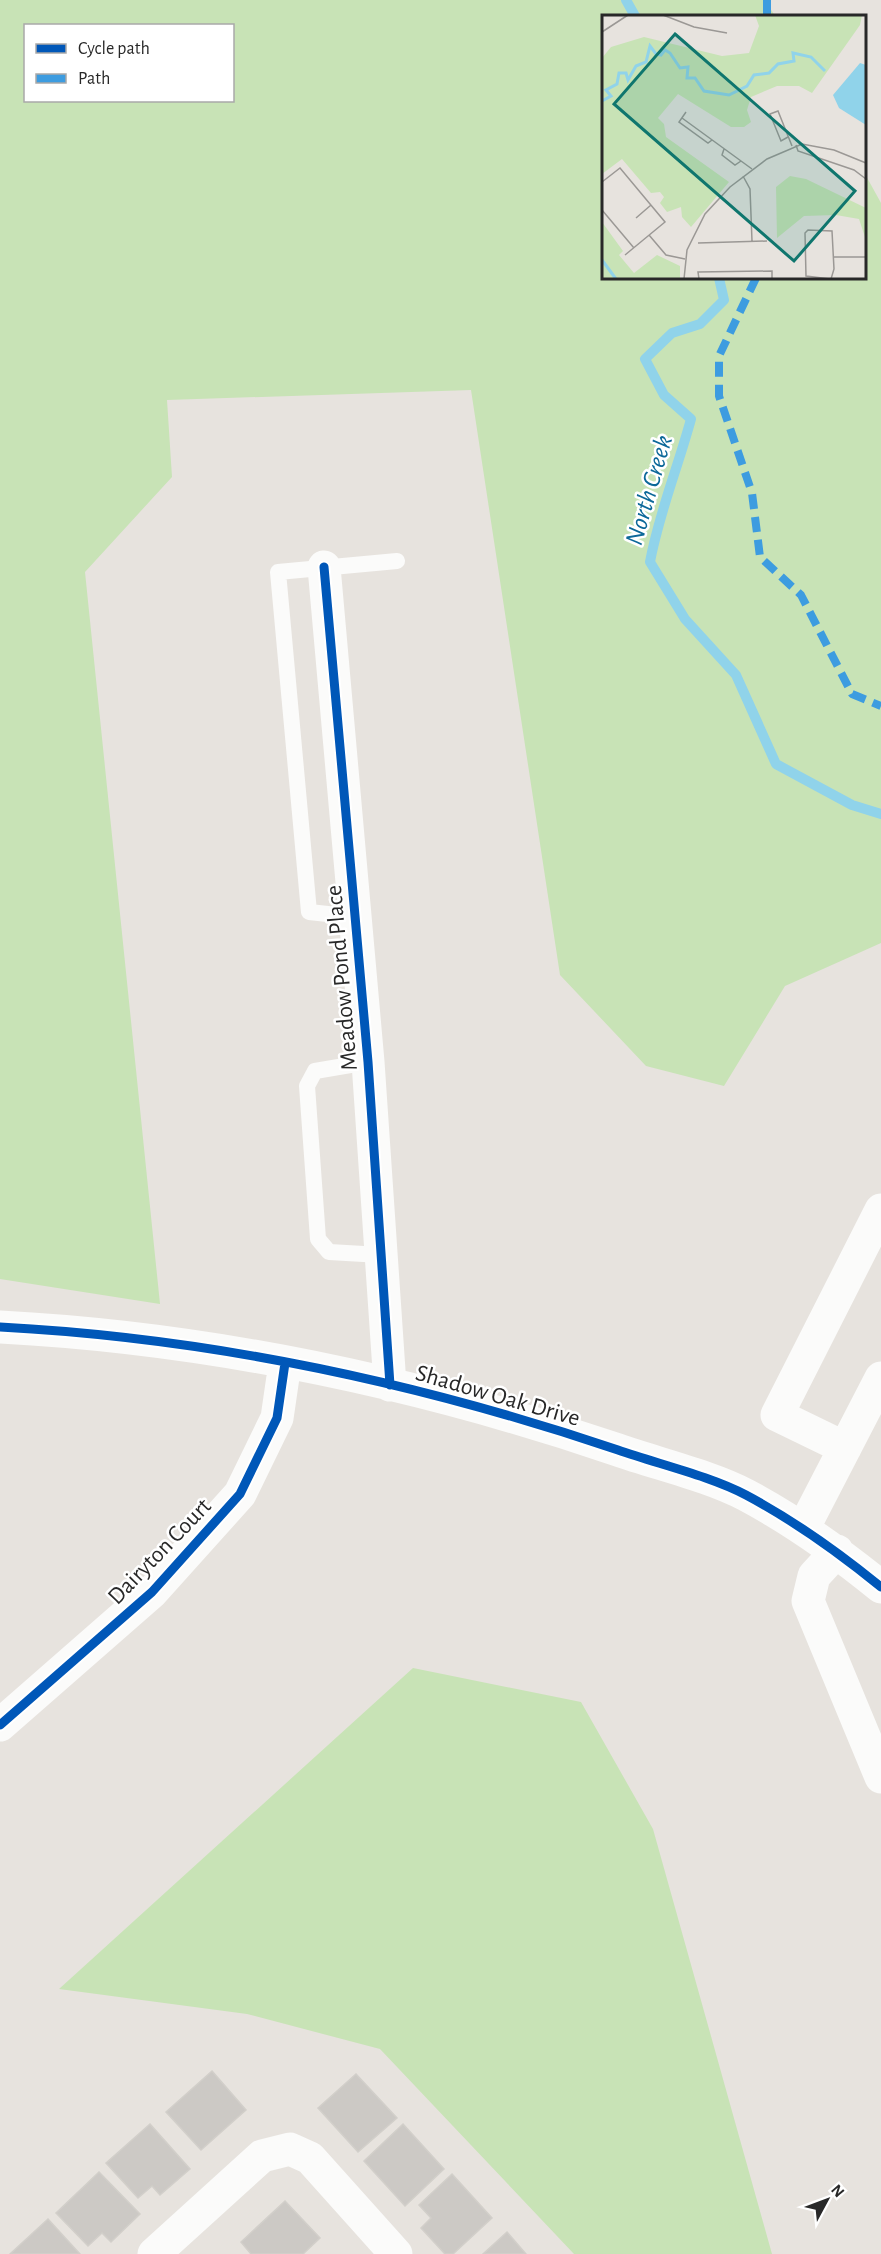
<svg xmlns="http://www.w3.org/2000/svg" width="881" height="2254" viewBox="0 0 881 2254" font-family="'Alegreya Sans',sans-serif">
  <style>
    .green { fill: #c8e3b6; fill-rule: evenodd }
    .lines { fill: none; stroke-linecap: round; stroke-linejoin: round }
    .stream { stroke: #90d3ea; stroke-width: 10 }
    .building { fill: #ccc9c5; stroke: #d2cfca; stroke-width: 1.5 }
    .lane { stroke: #fbfbfa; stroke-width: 16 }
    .street { stroke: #fbfbfa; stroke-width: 33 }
    .quiet { stroke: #3d9ce0; stroke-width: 8; stroke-dasharray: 15 8; stroke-linecap: butt }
    .cycleway-casing { stroke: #fff; stroke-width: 13 }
    .cycleway { stroke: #0057b8; stroke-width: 9 }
    .labels { text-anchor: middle; stroke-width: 5; stroke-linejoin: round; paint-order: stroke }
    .street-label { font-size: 24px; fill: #282828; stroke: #fff }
    .water-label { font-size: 26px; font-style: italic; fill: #0c6899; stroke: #fff }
    .inset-river { fill: none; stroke: #90d3ea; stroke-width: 3 }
    .inset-road { fill: none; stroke: #9b9895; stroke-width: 1.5 }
    .view { fill: #0f766e; fill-opacity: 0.15; stroke: #0f766e; stroke-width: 3 }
    .inset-edge { fill: none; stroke: #282828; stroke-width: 3 }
  </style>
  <rect width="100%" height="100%" fill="#e7e3de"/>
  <!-- green -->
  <path class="green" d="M0,0H765L775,16H604V278H864L865,174L881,203V943L785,986L724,1086L646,1066L560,975L471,390L167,400L172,477L85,572L160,1304L0,1279ZM26,26H232V100H26Z
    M413,1668L581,1702L653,1829L772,2254H574L380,2049L247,2014L59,1989Z"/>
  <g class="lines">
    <!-- stream -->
    <path class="stream" d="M626,0L635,16
      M719,278L724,300L700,324L672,333L645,359L664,395L691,419C678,467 659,513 650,562L685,619L736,675L776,764L852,805L881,814"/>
  </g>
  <!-- building -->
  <path class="building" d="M212,2071L246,2110L201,2150L166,2112Z
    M356,2074L397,2118L358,2152L318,2108Z
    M150,2124L190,2169L160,2195L152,2186L138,2198L106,2163Z
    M403,2124L444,2169L405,2206L364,2161Z
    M99,2172L140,2214L111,2242L102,2233L88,2246L56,2213Z
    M452,2174L492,2218L453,2254H445L421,2228L431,2218L419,2205Z
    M285,2201L320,2238L303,2254H251L241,2242Z
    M48,2219L80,2254H10Z
    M507,2232L526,2254H483Z"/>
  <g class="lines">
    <!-- lane -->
    <path class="lane" d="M356,917L309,912L278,572L397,561
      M368,1062L315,1071L307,1086L318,1239L329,1252L381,1255"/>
    <!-- street -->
    <path class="street" d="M324,567L368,1062L390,1385
      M0,1327C209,1338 420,1383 618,1450C658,1464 710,1476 746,1495C795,1521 838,1552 881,1587
      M845,1448L777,1415L881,1210
      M804,1527L881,1378
      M837,1551L814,1576L808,1601L881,1777
      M0,1725L152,1592L240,1494L277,1418L285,1363
      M154,2254L262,2156L290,2149L310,2158L396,2254"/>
    <!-- quiet -->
    <path class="quiet" d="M767,0V16
      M756,278L719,356V396L752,493L760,557L801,595L852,694L881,706"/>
    <!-- cycleway casing -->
    <g class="cycleway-casing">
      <path id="cycleway" d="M324,567L368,1062L390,1385
        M0,1327C209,1338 420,1383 618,1450C658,1464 710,1476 746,1495C795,1521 838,1552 881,1587
        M0,1725L152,1592L240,1494L277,1418L285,1363"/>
    </g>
    <!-- cycleway -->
    <use href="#cycleway" class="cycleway"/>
  </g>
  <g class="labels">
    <!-- street labels -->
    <g class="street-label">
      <text transform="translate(341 978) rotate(-95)" y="8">Meadow Pond Place</text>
      <text transform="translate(498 1395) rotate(16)" y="8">Shadow Oak Drive</text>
      <text transform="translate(159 1551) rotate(-46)" y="8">Dairyton Court</text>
    </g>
    <!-- water labels -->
    <g class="water-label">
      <text transform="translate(648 490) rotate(-74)" y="9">North Creek</text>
    </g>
  </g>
  <!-- overview -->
  <g transform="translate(602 15)">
    <rect width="264" height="264" fill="#e7e3de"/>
    <path d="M153,0H260L258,10L210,78L197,71H175L149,82L145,95L149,107L142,112H129L76,79L56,103L62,109L64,122L127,167L89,212L80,202L79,192L65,197L58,188L62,182L58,177L49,178L20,144L0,159V43L9,32L42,22L120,41L147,38L157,11ZM188,161L204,164L264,193V225L257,204L234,200L202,201L175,223L174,172ZM0,207L21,236L17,240L32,258L55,240L78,251V264H0Z" fill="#c8e3b6"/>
    <path d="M258,48L264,50V110L237,93L231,80Z" fill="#90d3ea"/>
    <path class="inset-river" d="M0,86L9,81L4,75L15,69L17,58H24L26,65L34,51L44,47L48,31L54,39L59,40L63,35L68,38L78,53L86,52L85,63H93L102,76L127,80L145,71L152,60L167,58L176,49L192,46L191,38L209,42L223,56M0,245L14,264"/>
    <path class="inset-road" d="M61,0L92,12L125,18M0,17L26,0M84,97L77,107L106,128L110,125M80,103L150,154M186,122L179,126L168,99L176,96L190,131M194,130L196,136L252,155L264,164M122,134L120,140L133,150L139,146M141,161L148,174L150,226M0,167L18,153L63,207L23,240M0,195L32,233M34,203L49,190M47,220L64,240L83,244M96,228L165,226M232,242H264M82,264L85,235L103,199L128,172L165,144L200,129L232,135L264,148M97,264L96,257L170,256V264M228,264L204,261L203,218L206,215L230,216L232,254L229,264"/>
    <path class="view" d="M73,19L253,176L192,246L12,89Z"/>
    <rect width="264" height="264" class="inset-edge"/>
  </g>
  <!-- legend -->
  <rect x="24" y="24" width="210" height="78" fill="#ffffff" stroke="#a9a9a9" stroke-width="1.5"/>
  <rect x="36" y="44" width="30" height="9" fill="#0057b8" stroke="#a9a9a9" stroke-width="1.5"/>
  <text x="78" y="54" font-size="18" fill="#282828">Cycle path</text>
  <rect x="36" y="74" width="30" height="9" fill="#3d9ce0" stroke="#a9a9a9" stroke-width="1.5"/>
  <text x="78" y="84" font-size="18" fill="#282828">Path</text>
  <!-- north arrow -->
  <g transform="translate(827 2200) rotate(49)" stroke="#ffffff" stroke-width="4.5" paint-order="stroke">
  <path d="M0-4.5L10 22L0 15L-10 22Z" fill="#282828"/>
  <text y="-9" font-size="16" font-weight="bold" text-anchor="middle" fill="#282828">N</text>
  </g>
</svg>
